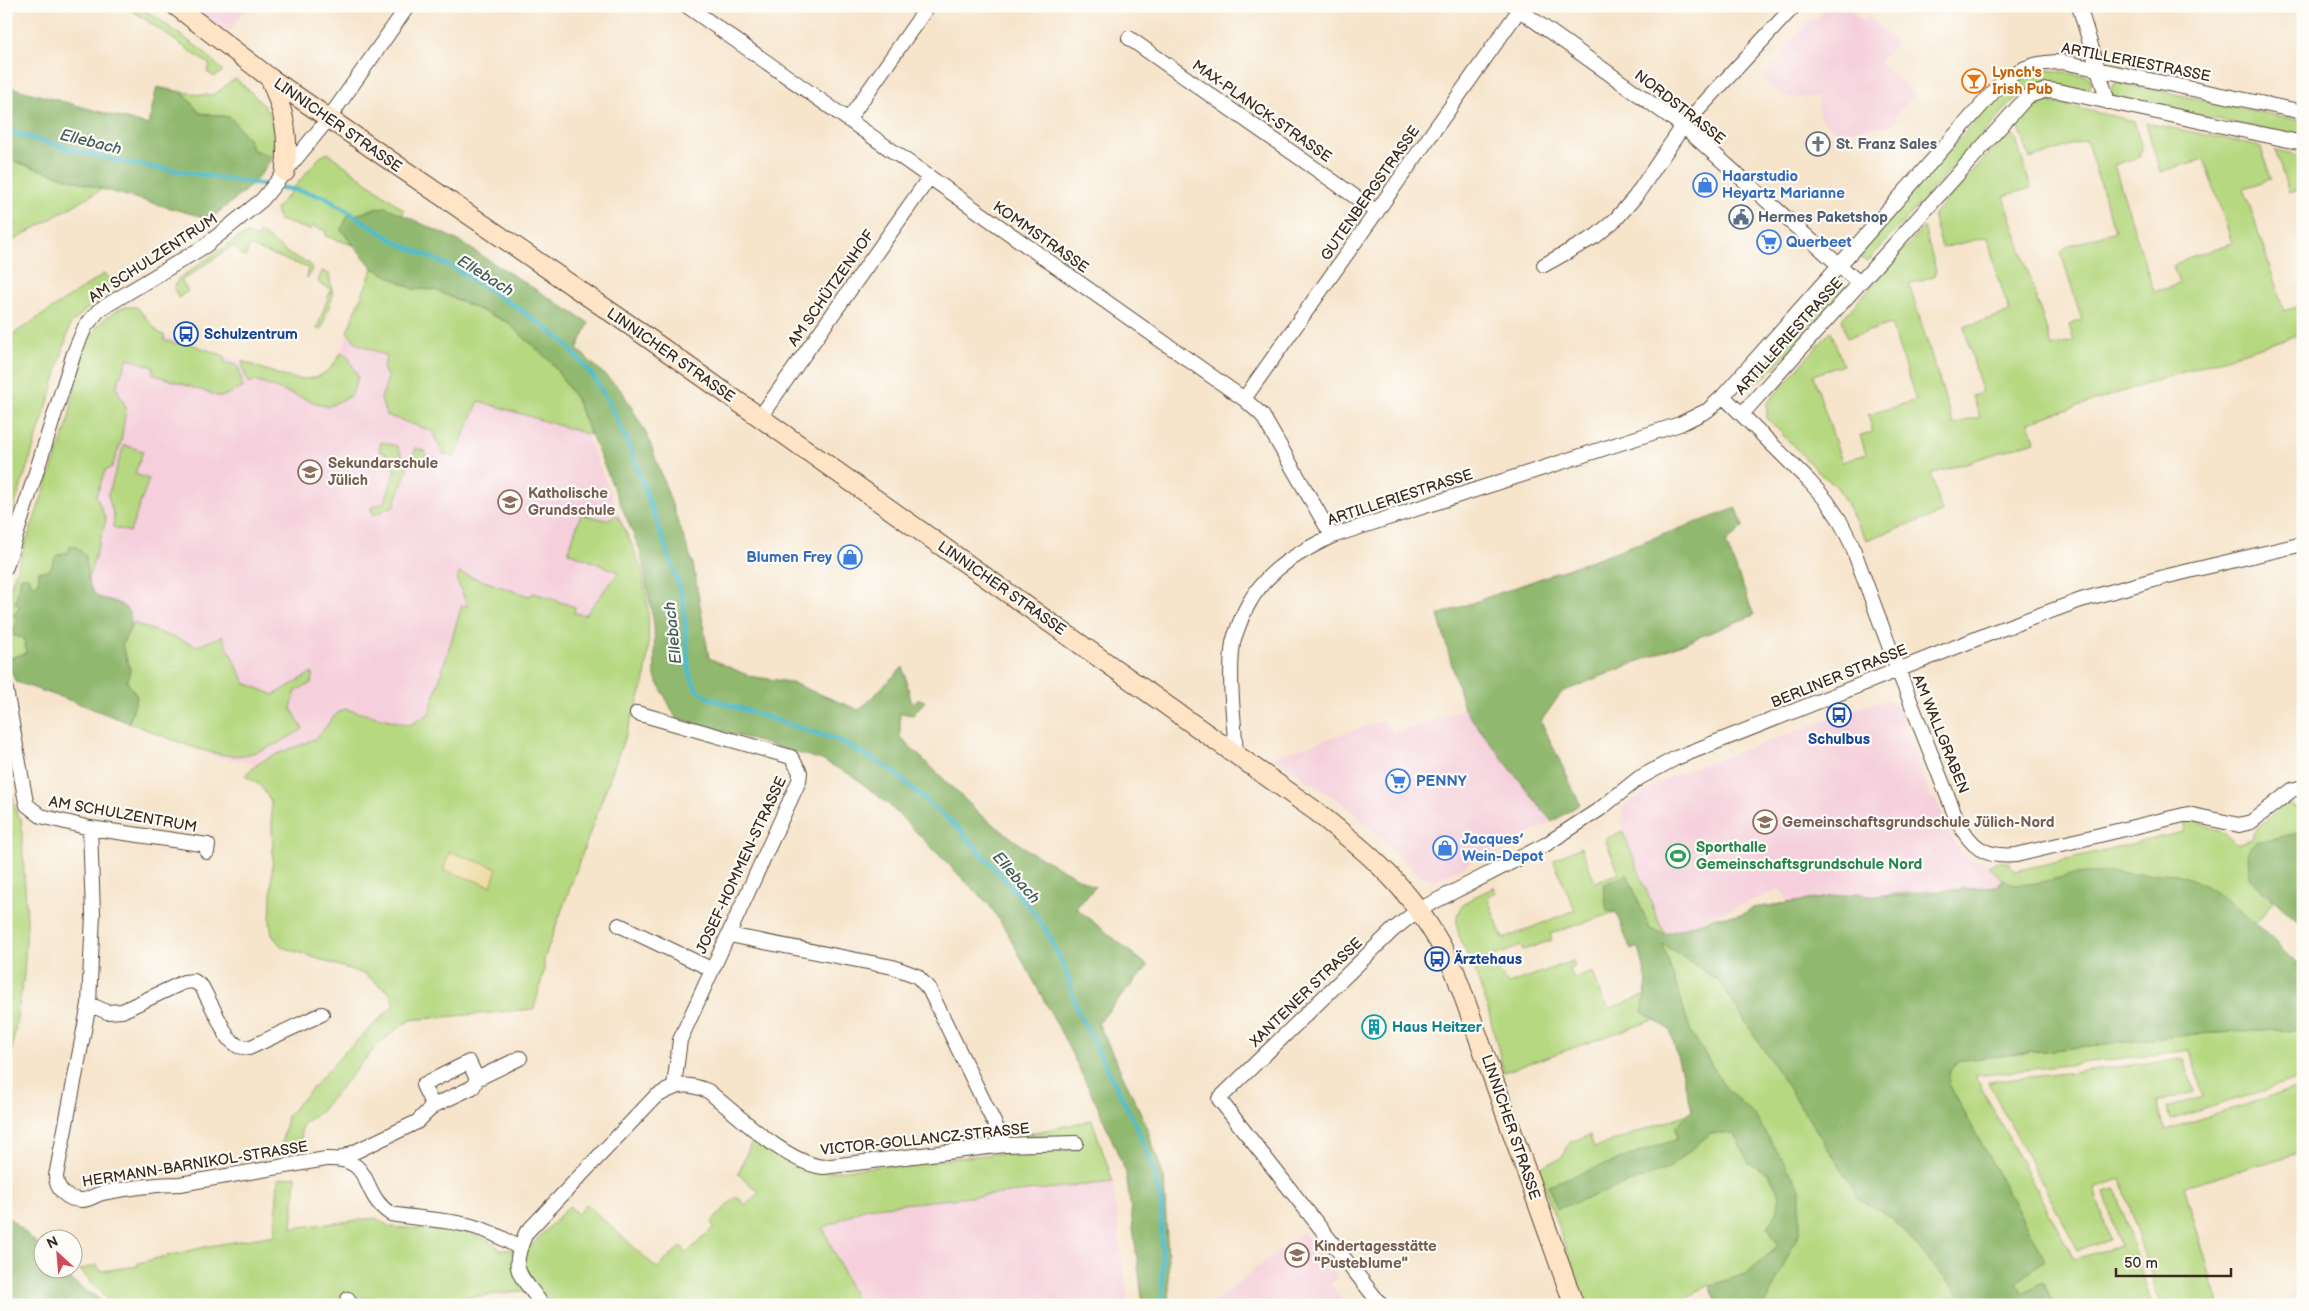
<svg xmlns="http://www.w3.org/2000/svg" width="2309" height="1311" viewBox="0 0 2309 1311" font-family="'Balsamiq Sans',sans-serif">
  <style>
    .built { fill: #f5cfdb }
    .green { fill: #b6d880; stroke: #78814f }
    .forest { fill: #90b86e; stroke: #667146 }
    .sand { fill: #eeda9e; stroke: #94825e }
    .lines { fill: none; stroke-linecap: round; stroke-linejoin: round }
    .stream { stroke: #51bdcc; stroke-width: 4.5 }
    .minor-casing { stroke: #574638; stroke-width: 16 }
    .secondary-casing { stroke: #574638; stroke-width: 21 }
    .minor { stroke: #fff; stroke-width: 14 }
    .secondary { stroke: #ffe4c6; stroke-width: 19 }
    .labels { text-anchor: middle; stroke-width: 4.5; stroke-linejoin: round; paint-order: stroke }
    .street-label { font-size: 15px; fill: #3b2a1e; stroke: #fdfcf7 }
    .food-label { font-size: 15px; font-weight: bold; fill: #c56008; stroke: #fdfcf7; text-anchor: start }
    .worship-label { font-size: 15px; font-weight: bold; fill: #5b616d; stroke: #fdfcf7; text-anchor: start }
    .shop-label { font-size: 15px; font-weight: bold; fill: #366cbe; stroke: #fdfcf7; text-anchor: start }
    .service-label { font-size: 15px; font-weight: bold; fill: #4e5e75; stroke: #fdfcf7; text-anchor: start }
    .transit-label { font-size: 15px; font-weight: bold; fill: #164399; stroke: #fdfcf7; text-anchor: start }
    .education-label { font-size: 15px; font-weight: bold; fill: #785e54; stroke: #fdfcf7; text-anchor: start }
    .leisure-label { font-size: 15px; font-weight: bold; fill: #27864d; stroke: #fdfcf7; text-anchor: start }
    .culture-label { font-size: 15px; font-weight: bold; fill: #0d838f; stroke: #fdfcf7; text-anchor: start }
    .water-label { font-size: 16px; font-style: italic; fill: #435d5b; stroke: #fdfcf7 }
  </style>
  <rect width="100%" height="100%" fill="#fdfcf7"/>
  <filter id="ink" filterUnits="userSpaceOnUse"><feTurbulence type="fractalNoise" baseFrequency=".02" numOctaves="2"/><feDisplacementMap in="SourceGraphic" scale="10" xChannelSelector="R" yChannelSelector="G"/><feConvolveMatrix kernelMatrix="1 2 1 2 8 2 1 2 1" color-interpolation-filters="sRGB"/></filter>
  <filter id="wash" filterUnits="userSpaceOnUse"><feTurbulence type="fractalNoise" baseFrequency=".0096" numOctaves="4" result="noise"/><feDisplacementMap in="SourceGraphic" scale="20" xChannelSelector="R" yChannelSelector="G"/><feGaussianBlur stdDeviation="1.12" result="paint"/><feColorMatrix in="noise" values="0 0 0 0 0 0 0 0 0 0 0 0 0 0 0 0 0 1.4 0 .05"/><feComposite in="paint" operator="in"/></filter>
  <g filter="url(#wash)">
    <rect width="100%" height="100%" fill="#f6e4cb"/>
    <!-- built -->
    <path class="built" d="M187,6H248L226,35Z
      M1828,6H1845L1863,22L1868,17L1897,43L1879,62L1915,95L1895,116L1898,119L1892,125L1835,131L1819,117L1818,97L1793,98L1782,96L1763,78L1782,56L1780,54L1811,19L1815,21Z
      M373,268L489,318L575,409L637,556L647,597L650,648L644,680L454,987L291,931L293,844L263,766L218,757L129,723L15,673L6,652V599L68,423L81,356L85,346L99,324L117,310L125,307H137L158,332L165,336L299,380L318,377L334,365L340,354Z
      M1888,700L1895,704L1902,714L1931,799L1935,798L1955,845L1971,861L1989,864L1988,866L1993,872L2003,879L1997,886L1872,896L1858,893L1789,903L1781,889L1666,934L1659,923L1623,831L1622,807L1667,778L1865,706Z
      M1464,709L1552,822L1435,880L1422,877L1343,803L1272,757L1383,721L1393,734Z
      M1113,1182L1128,1305H858L823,1228L865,1208Z
      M1302,1232L1339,1278L1331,1284L1342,1299L1334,1305H1210Z"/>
    <!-- green -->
    <path class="green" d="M126,6H140L204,52L223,71L214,77L207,72L210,65Z
      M2048,70L2087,76L2091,79L2089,91L2084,92C2061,87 2039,80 2019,94L1868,261L1859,258L1857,253L1988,107L2012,85L2025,75Z
      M236,79C266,106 279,113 272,156L253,150L249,140L230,117L200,113L182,92C193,93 209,99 219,91C225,87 228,82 236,79Z
      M2117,82L2303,121V137L2115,98L2111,92L2112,86Z
      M2047,101L2134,121L2142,149L2139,157L2114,165L2154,292L2179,284L2173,266L2187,258L2232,243L2204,159L2160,172L2146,123L2252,144L2261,148L2271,179L2244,188L2284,311L2303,305V333L2029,422L2035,441L1931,474L1942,513L1866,540L1836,485L1820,474L1767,418V403L1831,331L1843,365L1813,375L1842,462L1866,454L1860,435L1873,432L1868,415L1916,400L1891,324L1847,338L1842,319L1924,227L1936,271L1934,276L1909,284L1953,424L1980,417L1972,396L1982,392L1964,327L2010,312L1995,269L1988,237L1942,248L1933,215L2008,133L2015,136L2031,188L2004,196L2052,347L2074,341L2069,325L2082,320L2061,253L2066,247L2115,231L2086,140L2030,159L2017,121L2035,104Z
      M2275,150L2303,156V189L2289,193Z
      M328,153L404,210L402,216C372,199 366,212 341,230L353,245L325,236L326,231L312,226L310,230L279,220L276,210L279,205L320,157Z
      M6,159L102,189L6,245Z
      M260,232L290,255L309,263L312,269L308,278L306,277L308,268L249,246L245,258L233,246L181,281L188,291L178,298L174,288L178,279L236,239L248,234L256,238Z
      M373,268L413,289L435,290L507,322L551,362L576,399L590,435L479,401L454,457L443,454L432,431L386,415L381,399L388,378L383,368L387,356L358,344L347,332Z
      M322,271L329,274L333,296L321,330L317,329L331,289L320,284L318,281Z
      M104,274L113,281L103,294L70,325L51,393L6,533V339Z
      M1836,278L1844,282L1845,288L1761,381H1754L1750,372Z
      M125,307H137L158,332L165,336L164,340L177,344L179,340L225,356L224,362L238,366L243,388L221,397L153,374V367L128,358L116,387L126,408L121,442L112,467L105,471L96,496L106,520L88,580L86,556L68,552L56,556L49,571L33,586L30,583L21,606L27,653L6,659V599L68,423L81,356C89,333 102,316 125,307Z
      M340,354L347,355L358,377L352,395L328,407L255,381L250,383L245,375L242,361C277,373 317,398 340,354Z
      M381,442L397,446L408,468L394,506L373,515L371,508L385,502L395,471L387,454L379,451Z
      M124,445L143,451L135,474L149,479L130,532L113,527L114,517L108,495Z
      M416,448L426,452L425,455L439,460L436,467L422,463L423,459L413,456Z
      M581,514L606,520L617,515C623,528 632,543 637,557C651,599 651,641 644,684L544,959V971L534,1009L410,1020L380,1042L319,1113L303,1123L301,1131V1150L280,1153L287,1116L343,1054L395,1004L388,991L364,974L282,947L272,935L270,922L273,850L271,801L260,785L245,776C260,756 292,750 314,739C328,730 328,716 345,709L410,725L429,714L462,605L468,607L457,581L459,573L529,596L534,593L575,607L574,613L585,615L619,572L568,552Z
      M133,623L198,646L222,636L245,683L274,695L311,673L313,674L311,683L296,691L291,708L303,729C285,740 264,752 243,755C212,760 159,733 129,723L137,697L127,682L130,670L122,645Z
      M12,793L17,815L21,818L27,923L24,975L6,1085V794Z
      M2291,798V807L2303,805V847L2260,882L2261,890L2273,902L2251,929L1763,923L1978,1305H1718L1710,1285L1672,1305H1585L1538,1168L1562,1158L1570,1142L1590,1135L1594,1148L1696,1111L1668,1015L1504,1072L1487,1005L1474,969L1495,960L1500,974L1508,984L1573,961L1575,967L1570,969L1574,979L1593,972L1603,1002L1611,1008L1654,992L1640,947L1631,950L1616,912L1550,934L1552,940L1523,950L1521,946L1472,964C1464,946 1446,919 1466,902C1474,896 1486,892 1494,887L1496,892L1487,897L1503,939L1575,910L1553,860L1581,847L1595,882L1619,873L1605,839L1623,831L1659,923L1666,934L1716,917L1741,915L1753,908L1858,893L1872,896L1996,886L2002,879L1988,866L1997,861L2007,862L2015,871L2183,832L2186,821L2192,819L2227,835L2235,844L2252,839L2254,832Z
      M2303,1029V1078L2170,1120L2167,1108L2203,1097L2190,1050L1975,1076L2074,1259L2120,1246L2104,1192L2116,1189L2152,1305H2056L2042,1282L2022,1303L1950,1086C1947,1072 1950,1067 1963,1060L2195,1034Z
      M2184,1059L2194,1092L2157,1102L2165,1130L2303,1087V1152L2184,1186L2219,1305H2161L2121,1179L2094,1188L2110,1240L2078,1250L1988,1082Z
      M1092,1120L1113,1182L865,1208L823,1228L858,1305H552L538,1289L508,1293L391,1305L390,1302L374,1304L373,1297L343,1299L338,1305H112L80,1270L97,1265L101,1271L138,1266V1263L209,1246L275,1235L278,1179L296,1176L292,1228L376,1218L390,1227L465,1232L482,1238L496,1245L500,1250L529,1248L569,1206L578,1214L586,1204L657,1268L681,1246L687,1253L714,1227L711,1223L736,1196L746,1205L759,1192L738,1174L754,1136C779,1157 794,1169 827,1172L994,1154L1076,1149L1080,1138L1023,1135Z"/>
    <!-- forest -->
    <path class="forest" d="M6,86L148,125L157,87L182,92L200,113L230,117L249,140L253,150L272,156C260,183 232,201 210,219L102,189L6,159Z
      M386,207L457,240L589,323L577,349L622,391L648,437L693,564L709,658L749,676L790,682L859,710L903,667L912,705L919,699L925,701L913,715L900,713V737L981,815L1029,851L1095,887L1076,908L1148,966L1098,1023L1145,1122L1164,1178L1170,1305H1143L1126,1173L1100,1111L1057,1024L1007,932L990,906L888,804L853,776L822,760L676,718L655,677L654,624L640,550L576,399L551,362L507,322L435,290L413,289L373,268L341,230L348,215C362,215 372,208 386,207Z
      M1737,508L1743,527L1726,543L1754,615L1562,692L1541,721L1580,804L1552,822L1464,709L1438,615Z
      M71,545L78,548L86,556C87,569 86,583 95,594C101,600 106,598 113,601C140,611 131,627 122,645L130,670L127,682L137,696L129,723L75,702L16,682L6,662V660L26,653L24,638L14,636L13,629L17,623L14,614L21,606L15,604L21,577H28L33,586L38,582L39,571H49L56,556L68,552Z
      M2303,832V926L2249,878L2248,850L2255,842Z
      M1627,874L1650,929L1666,934L1716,917L1741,915L1753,908L1858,893C1894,901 1957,890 1996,886L2003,879C2021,892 2056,877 2077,874C2099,871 2123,874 2145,874C2156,874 2170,872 2180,875C2218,885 2274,940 2303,969V1029L2195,1034L1963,1060C1950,1067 1947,1072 1950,1086L2045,1260L2016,1282L2023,1293L2042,1282L2056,1305H1968L1891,1217L1858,1199L1851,1184L1719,981L1663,944L1691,1032L1726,1088L1755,1116L1800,1188V1231L1767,1301L1762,1305H1718L1711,1285L1748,1273L1778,1245L1768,1227L1777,1213L1780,1195L1769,1174L1749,1163L1734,1134L1711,1133L1668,1169L1557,1209L1548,1185L1677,1139L1676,1126L1692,1110L1670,1030L1642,1012L1647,982L1639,947L1631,950L1616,912L1607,911L1603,885Z
      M6,1215L42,1248V1268L59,1269L80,1287L97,1297L103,1305H6Z"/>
    <!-- sand -->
    <path class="sand" d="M450,852L497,868L491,886L443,870Z"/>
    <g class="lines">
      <!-- stream -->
      <path class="stream" d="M6,131L115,161L296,190L325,197L396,242L456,269L524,312L562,340L593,376L611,407L629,446L671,562L683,599L689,672L696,689L711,699L840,741L890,769L960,830L1032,910L1047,931L1067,974L1077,1010L1134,1121L1147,1151L1161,1199L1163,1305"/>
    </g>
  </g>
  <g filter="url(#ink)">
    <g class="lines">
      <!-- minor casing -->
      <g class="minor-casing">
        <path id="minor" d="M687,6L1244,399L1262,415L1332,536
          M1514,6L1683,126L1858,282
          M2079,6L2108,102
          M1129,38L1377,212
          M848,120L928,6
          M1544,265L1596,236L1616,219L1635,197L1683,126L1794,6
          M1723,396L1809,481L1826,500L1839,519L1851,543L1898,670L1957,820C1971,847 1984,858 2016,855L2188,814L2239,825L2251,822L2292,790L2303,787
          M1244,399L1522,6
          M1742,414L2028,96L2047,90L2058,91L2303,143
          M760,417L929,178
          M6,567L74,353L85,327L99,310L205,246L262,200L329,118L408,6
          M6,690L25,797L27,805L41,816L90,828L208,845L207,852
          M637,713L791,757L800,772L799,781L680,1040L674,1086
          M1236,754C1234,719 1228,678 1233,643C1234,637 1237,631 1239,625C1256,577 1289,557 1332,536L1680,424L1708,410L1723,396L2003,81C2022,66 2040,62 2063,62L2303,112
          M90,828L93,914L89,1004L56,1176C56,1189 67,1200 81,1200C88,1201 96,1194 103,1193C129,1188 154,1184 180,1184L326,1159C376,1157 358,1193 391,1214C443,1223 472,1217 519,1248
          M619,925L711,969
          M729,935L893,967L917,976L929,989L1005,1145
          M89,1004L107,1012L122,1011L184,982L194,981L202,987L228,1038L238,1046L249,1048L322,1014
          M433,1106L423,1085L469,1062L477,1079
          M342,1158L417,1122L433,1106L473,1087L477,1079L520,1058
          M348,1299L351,1305
          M542,1305C521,1273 508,1274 526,1233L655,1097C676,1085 685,1081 708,1091C738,1115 785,1162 823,1167L1005,1145L1076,1143
          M1381,1305L1219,1099L1393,930L1418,910L1545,845L1600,809L1639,778L1676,758L1996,631L2081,600L2168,576L2303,544"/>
      </g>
      <!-- secondary casing -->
      <g class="secondary-casing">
        <path id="secondary" d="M176,6L270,78L634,328L1317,812C1338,830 1360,846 1379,865C1411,895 1436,933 1455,972L1574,1305
          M270,78C284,112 290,135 285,172"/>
      </g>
      <!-- minor -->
      <use href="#minor" class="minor"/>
      <!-- secondary -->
      <use href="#secondary" class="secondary"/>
    </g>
  </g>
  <!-- icons -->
  <defs>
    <g id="bar-ring" transform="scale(1.25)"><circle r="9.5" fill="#fdfcf7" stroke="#e8710a" stroke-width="1.5"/><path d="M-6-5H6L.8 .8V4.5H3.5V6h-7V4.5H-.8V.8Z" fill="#e8710a"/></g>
    <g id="church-ring" transform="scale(1.25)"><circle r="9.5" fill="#fdfcf7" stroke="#6b7280" stroke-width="1.5"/><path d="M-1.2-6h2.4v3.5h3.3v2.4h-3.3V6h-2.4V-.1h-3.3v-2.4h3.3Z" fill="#6b7280"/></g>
    <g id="shop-ring" transform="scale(1.25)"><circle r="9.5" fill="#fdfcf7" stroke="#3f7fe0" stroke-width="1.5"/><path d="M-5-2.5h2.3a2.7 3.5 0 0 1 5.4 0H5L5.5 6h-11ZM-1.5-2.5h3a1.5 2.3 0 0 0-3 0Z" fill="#3f7fe0"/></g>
    <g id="civic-ring" transform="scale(1.25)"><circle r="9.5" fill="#fdfcf7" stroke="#5c6f8a" stroke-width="1.5"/><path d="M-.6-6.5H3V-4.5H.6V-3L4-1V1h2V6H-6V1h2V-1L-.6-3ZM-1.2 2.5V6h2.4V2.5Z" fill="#5c6f8a"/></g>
    <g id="supermarket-ring" transform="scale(1.25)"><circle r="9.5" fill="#fdfcf7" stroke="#3f7fe0" stroke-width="1.5"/><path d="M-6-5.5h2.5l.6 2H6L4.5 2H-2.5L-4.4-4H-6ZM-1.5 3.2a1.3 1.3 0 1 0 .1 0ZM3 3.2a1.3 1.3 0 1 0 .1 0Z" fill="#3f7fe0"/></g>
    <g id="bus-ring" transform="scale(1.25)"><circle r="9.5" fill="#fdfcf7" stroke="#1a4fb4" stroke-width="1.5"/><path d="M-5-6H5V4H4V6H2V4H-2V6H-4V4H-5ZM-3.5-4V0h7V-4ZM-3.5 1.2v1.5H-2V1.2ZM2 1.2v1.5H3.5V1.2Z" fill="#1a4fb4"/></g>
    <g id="school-ring" transform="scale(1.25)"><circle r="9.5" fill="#fdfcf7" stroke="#8d6e63" stroke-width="1.5"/><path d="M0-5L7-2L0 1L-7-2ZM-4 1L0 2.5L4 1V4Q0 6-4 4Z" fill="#8d6e63"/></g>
    <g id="stadium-ring" transform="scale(1.25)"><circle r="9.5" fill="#fdfcf7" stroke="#2e9e5b" stroke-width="1.5"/><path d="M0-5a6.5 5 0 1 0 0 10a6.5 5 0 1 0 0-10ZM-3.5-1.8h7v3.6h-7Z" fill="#2e9e5b"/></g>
    <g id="building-ring" transform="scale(1.25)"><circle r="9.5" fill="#fdfcf7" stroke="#0f9aa8" stroke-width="1.5"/><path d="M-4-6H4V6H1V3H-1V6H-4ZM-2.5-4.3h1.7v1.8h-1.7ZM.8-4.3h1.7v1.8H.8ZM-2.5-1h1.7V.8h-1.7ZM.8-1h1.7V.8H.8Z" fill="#0f9aa8"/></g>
  </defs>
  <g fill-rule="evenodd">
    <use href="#bar-ring" x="1974" y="81"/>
    <use href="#church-ring" x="1818" y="144"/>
    <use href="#shop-ring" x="1705" y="185"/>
    <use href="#civic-ring" x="1741" y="217"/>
    <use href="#supermarket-ring" x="1769" y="242"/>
    <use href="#bus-ring" x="186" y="334"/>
    <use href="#school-ring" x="310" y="472"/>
    <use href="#school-ring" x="510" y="502"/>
    <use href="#shop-ring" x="850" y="557"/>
    <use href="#bus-ring" x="1839" y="715"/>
    <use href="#supermarket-ring" x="1398" y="781"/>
    <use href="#school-ring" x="1765" y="822"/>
    <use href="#shop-ring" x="1445" y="848"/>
    <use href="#stadium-ring" x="1678" y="856"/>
    <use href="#bus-ring" x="1437" y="959"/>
    <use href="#building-ring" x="1374" y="1027"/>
    <use href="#school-ring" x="1297" y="1255"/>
  </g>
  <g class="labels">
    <!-- street labels -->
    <g class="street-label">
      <text transform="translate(2136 62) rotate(11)" y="5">ARTILLERIESTRASSE</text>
      <text transform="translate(1680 107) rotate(38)" y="5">NORDSTRASSE</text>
      <text transform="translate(1262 111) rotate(35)" y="5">MAX-PLANCK-STRASSE</text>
      <text transform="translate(338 125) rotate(35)" y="5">LINNICHER STRASSE</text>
      <text transform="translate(1370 193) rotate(-55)" y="5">GUTENBERGSTRASSE</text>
      <text transform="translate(1041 237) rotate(35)" y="5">KOMMSTRASSE</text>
      <text transform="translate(153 258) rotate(-33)" y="5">AM SCHULZENTRUM</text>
      <text transform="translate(831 288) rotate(-55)" y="5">AM SCHÜTZENHOF</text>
      <text transform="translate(1789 336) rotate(-48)" y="5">ARTILLERIESTRASSE</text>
      <text transform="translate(671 355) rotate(35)" y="5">LINNICHER STRASSE</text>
      <text transform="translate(1400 497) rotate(-18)" y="5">ARTILLERIESTRASSE</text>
      <text transform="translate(1002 588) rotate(35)" y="5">LINNICHER STRASSE</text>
      <text transform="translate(1839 676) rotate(-22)" y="5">BERLINER STRASSE</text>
      <text transform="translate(1941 734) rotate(68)" y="5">AM WALLGRABEN</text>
      <text transform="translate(123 814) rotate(10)" y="5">AM SCHULZENTRUM</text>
      <text transform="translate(741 865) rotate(-65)" y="5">JOSEF-HOMMEN-STRASSE</text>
      <text transform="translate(1306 992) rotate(-44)" y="5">XANTENER STRASSE</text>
      <text transform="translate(1511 1127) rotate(71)" y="5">LINNICHER STRASSE</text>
      <text transform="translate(925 1139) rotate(-6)" y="5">VICTOR-GOLLANCZ-STRASSE</text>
      <text transform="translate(195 1164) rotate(-9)" y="5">HERMANN-BARNIKOL-STRASSE</text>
    </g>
    <!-- food labels -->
    <g class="food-label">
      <text x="1992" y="77">Lynch's<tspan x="1992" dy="17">Irish Pub</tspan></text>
    </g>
    <!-- worship labels -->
    <g class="worship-label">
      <text x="1836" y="149">St. Franz Sales</text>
    </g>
    <!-- shop labels -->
    <g class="shop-label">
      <text x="1722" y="181">Haarstudio<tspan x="1722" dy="17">Heyartz Marianne</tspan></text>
      <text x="1786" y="247">Querbeet</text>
      <text x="832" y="562" text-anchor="end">Blumen Frey</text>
      <text x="1416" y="786">PENNY</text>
      <text x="1462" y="844">Jacques’<tspan x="1462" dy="17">Wein-Depot</tspan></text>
    </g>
    <!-- service labels -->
    <g class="service-label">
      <text x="1758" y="222">Hermes Paketshop</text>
    </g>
    <!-- transit labels -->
    <g class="transit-label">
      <text x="204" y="339">Schulzentrum</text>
      <text x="1839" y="744" text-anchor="middle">Schulbus</text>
      <text x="1454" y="964">Ärztehaus</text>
    </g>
    <!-- education labels -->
    <g class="education-label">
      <text x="328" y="468">Sekundarschule<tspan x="328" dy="17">Jülich</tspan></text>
      <text x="528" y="498">Katholische<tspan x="528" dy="17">Grundschule</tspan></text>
      <text x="1782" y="827">Gemeinschaftsgrundschule Jülich-Nord</text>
      <text x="1314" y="1251">Kindertagesstätte<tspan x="1314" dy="17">"Pusteblume"</tspan></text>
    </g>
    <!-- leisure labels -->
    <g class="leisure-label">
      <text x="1696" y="852">Sporthalle<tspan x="1696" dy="17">Gemeinschaftsgrundschule Nord</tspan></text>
    </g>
    <!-- culture labels -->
    <g class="culture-label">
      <text x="1392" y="1032">Haus Heitzer</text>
    </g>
    <!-- water labels -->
    <g class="water-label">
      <text transform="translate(91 141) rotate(14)" y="6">Ellebach</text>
      <text transform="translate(486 275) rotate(32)" y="6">Ellebach</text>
      <text transform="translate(672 633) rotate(-96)" y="6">Ellebach</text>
      <text transform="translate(1017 877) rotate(49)" y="6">Ellebach</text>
    </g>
  </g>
  <!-- margin -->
  <rect width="2309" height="1311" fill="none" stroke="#fdfcf7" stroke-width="25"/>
  <!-- north arrow -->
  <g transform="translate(58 1254) rotate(334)"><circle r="24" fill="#fdfcf7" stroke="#afa8a0"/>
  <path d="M0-4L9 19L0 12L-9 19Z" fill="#d1495b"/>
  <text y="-8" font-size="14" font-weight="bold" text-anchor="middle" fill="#3b2a1e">N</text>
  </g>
  <!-- scale -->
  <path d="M2116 1268v8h115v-8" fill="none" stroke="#3b2a1e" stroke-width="2.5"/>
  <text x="2124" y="1268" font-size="15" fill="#3b2a1e" stroke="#fdfcf7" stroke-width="4" paint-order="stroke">50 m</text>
</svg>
